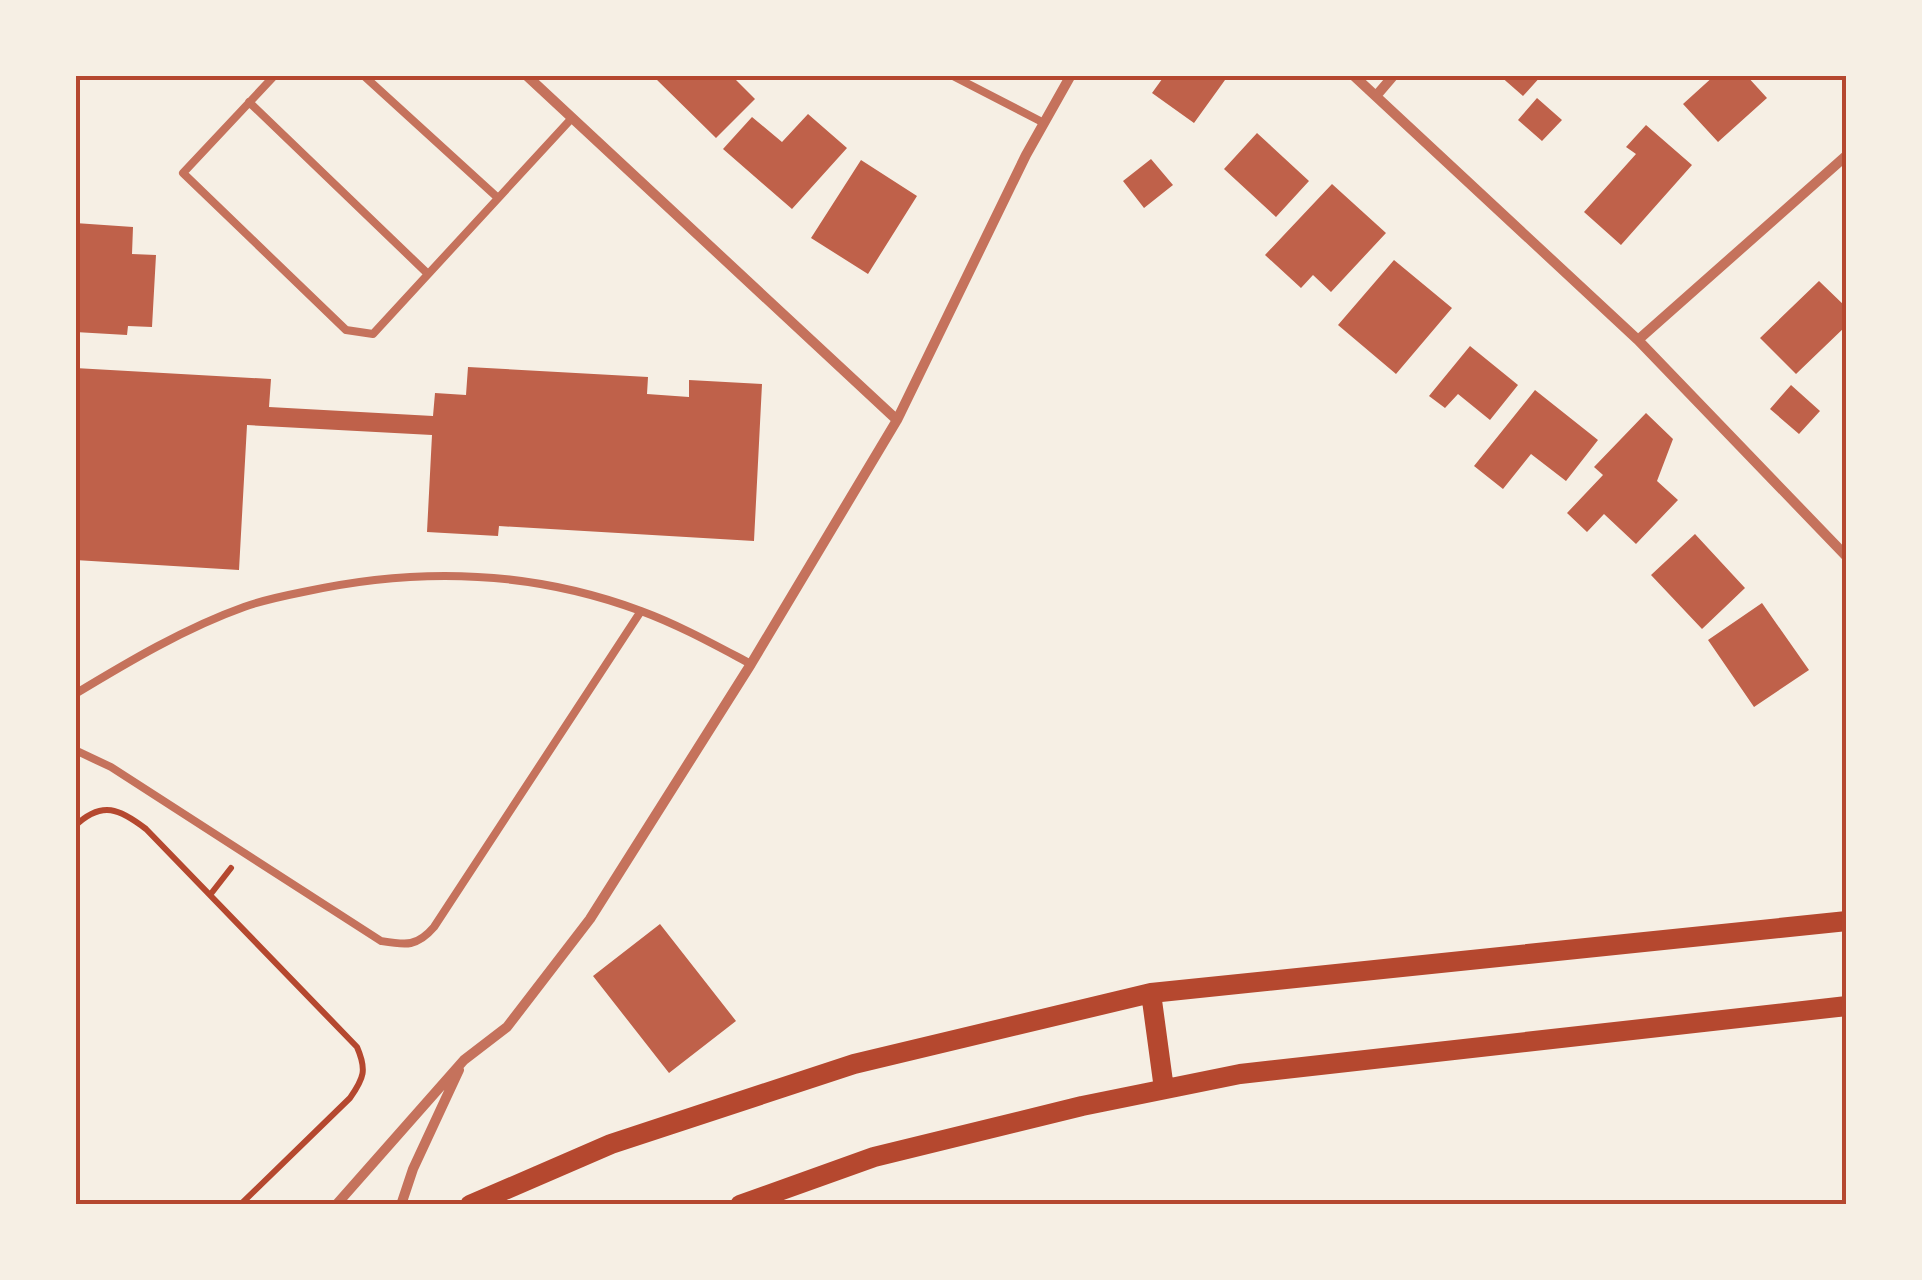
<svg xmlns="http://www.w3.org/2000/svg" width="1922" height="1280" viewBox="0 0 1922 1280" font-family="'Fira Sans Condensed',sans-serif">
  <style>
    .building { fill: #bf614a }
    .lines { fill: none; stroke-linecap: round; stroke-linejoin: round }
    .path { stroke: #b5482f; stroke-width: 6 }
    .service { stroke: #c5725c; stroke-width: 8 }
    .minor { stroke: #c5725c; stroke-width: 10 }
    .secondary { stroke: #b5482f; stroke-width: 20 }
    .neatline { fill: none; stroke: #b5482f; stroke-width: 4 }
  </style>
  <rect width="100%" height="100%" fill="#f6efe4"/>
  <!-- building -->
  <path class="building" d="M658,75H731L755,99L716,138L655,78Z
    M1165,75H1217L1225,80L1194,123L1152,93Z
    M1499,75H1542L1523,96Z
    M1715,75H1746L1767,98L1718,142L1683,104Z
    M1537,98L1562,120L1542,141L1518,120Z
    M808,114L847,148L792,209L723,149L752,117L782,142Z
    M1646,125L1692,165L1621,245L1584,212L1636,154L1626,147Z
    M1257,133L1309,181L1276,217L1224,169Z
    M1151,159L1173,185L1144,208L1123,181Z
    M861,160L917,196L868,274L811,238Z
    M1332,184L1386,233L1331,292L1313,275L1301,288L1265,255Z
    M75,223L133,227L132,254L156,255L152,327L128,326L127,335L75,332Z
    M1394,260L1452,308L1396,374L1338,325Z
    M1819,281L1847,308V325L1796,374L1760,338Z
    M1470,346L1518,385L1490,420L1458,394L1445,408L1429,396Z
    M468,367L648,377L647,394L689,397V380L762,384L754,541L499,526L498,536L427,532L432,435L247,425L239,570L75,560V368L271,379L269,407L433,416L435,393L466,395Z
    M1791,385L1820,411L1799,434L1770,409Z
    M1535,390L1598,440L1566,481L1531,454L1503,489L1474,466Z
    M1646,413L1673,439L1657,481L1678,500L1636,544L1604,514L1587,532L1567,513L1603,475L1594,467Z
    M1695,534L1745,588L1702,629L1651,575Z
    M1762,603L1809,670L1754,707L1708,640Z
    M660,924L736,1021L669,1073L593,976Z"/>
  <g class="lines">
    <!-- path -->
    <path class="path" d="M75,826C102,800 120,809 146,829L357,1047C367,1070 364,1078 350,1098L240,1205
      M210,895L231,868"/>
    <!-- service -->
    <path class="service" d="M275,75L183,173L346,330L373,334L572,118
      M363,75L498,198
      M951,75L1044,123
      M249,102L428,274
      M75,694C128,662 185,628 244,607C263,600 283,596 303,592C416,567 531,570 641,611C679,625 715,645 751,664
      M75,750L111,767L381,941C406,945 417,947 434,927L641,611"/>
    <!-- minor -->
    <path class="minor" d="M526,75L897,420
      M1353,75L1638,340L1847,557
      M1376,96L1394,75
      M1638,340L1847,155
      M336,1205L464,1060L507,1027L590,919L751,664L897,420L1026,155L1071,75
      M401,1205L413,1169L459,1070"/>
    <!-- secondary -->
    <path class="secondary" d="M1151,993L1164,1089
      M470,1205L611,1144L854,1064L1151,993L1847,921
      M740,1205L874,1157L1082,1106L1240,1074L1847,1006"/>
  </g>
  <!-- border -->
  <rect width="1922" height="1280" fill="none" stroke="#f6efe4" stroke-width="155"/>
  <rect x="78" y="78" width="1766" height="1124" class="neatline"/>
</svg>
